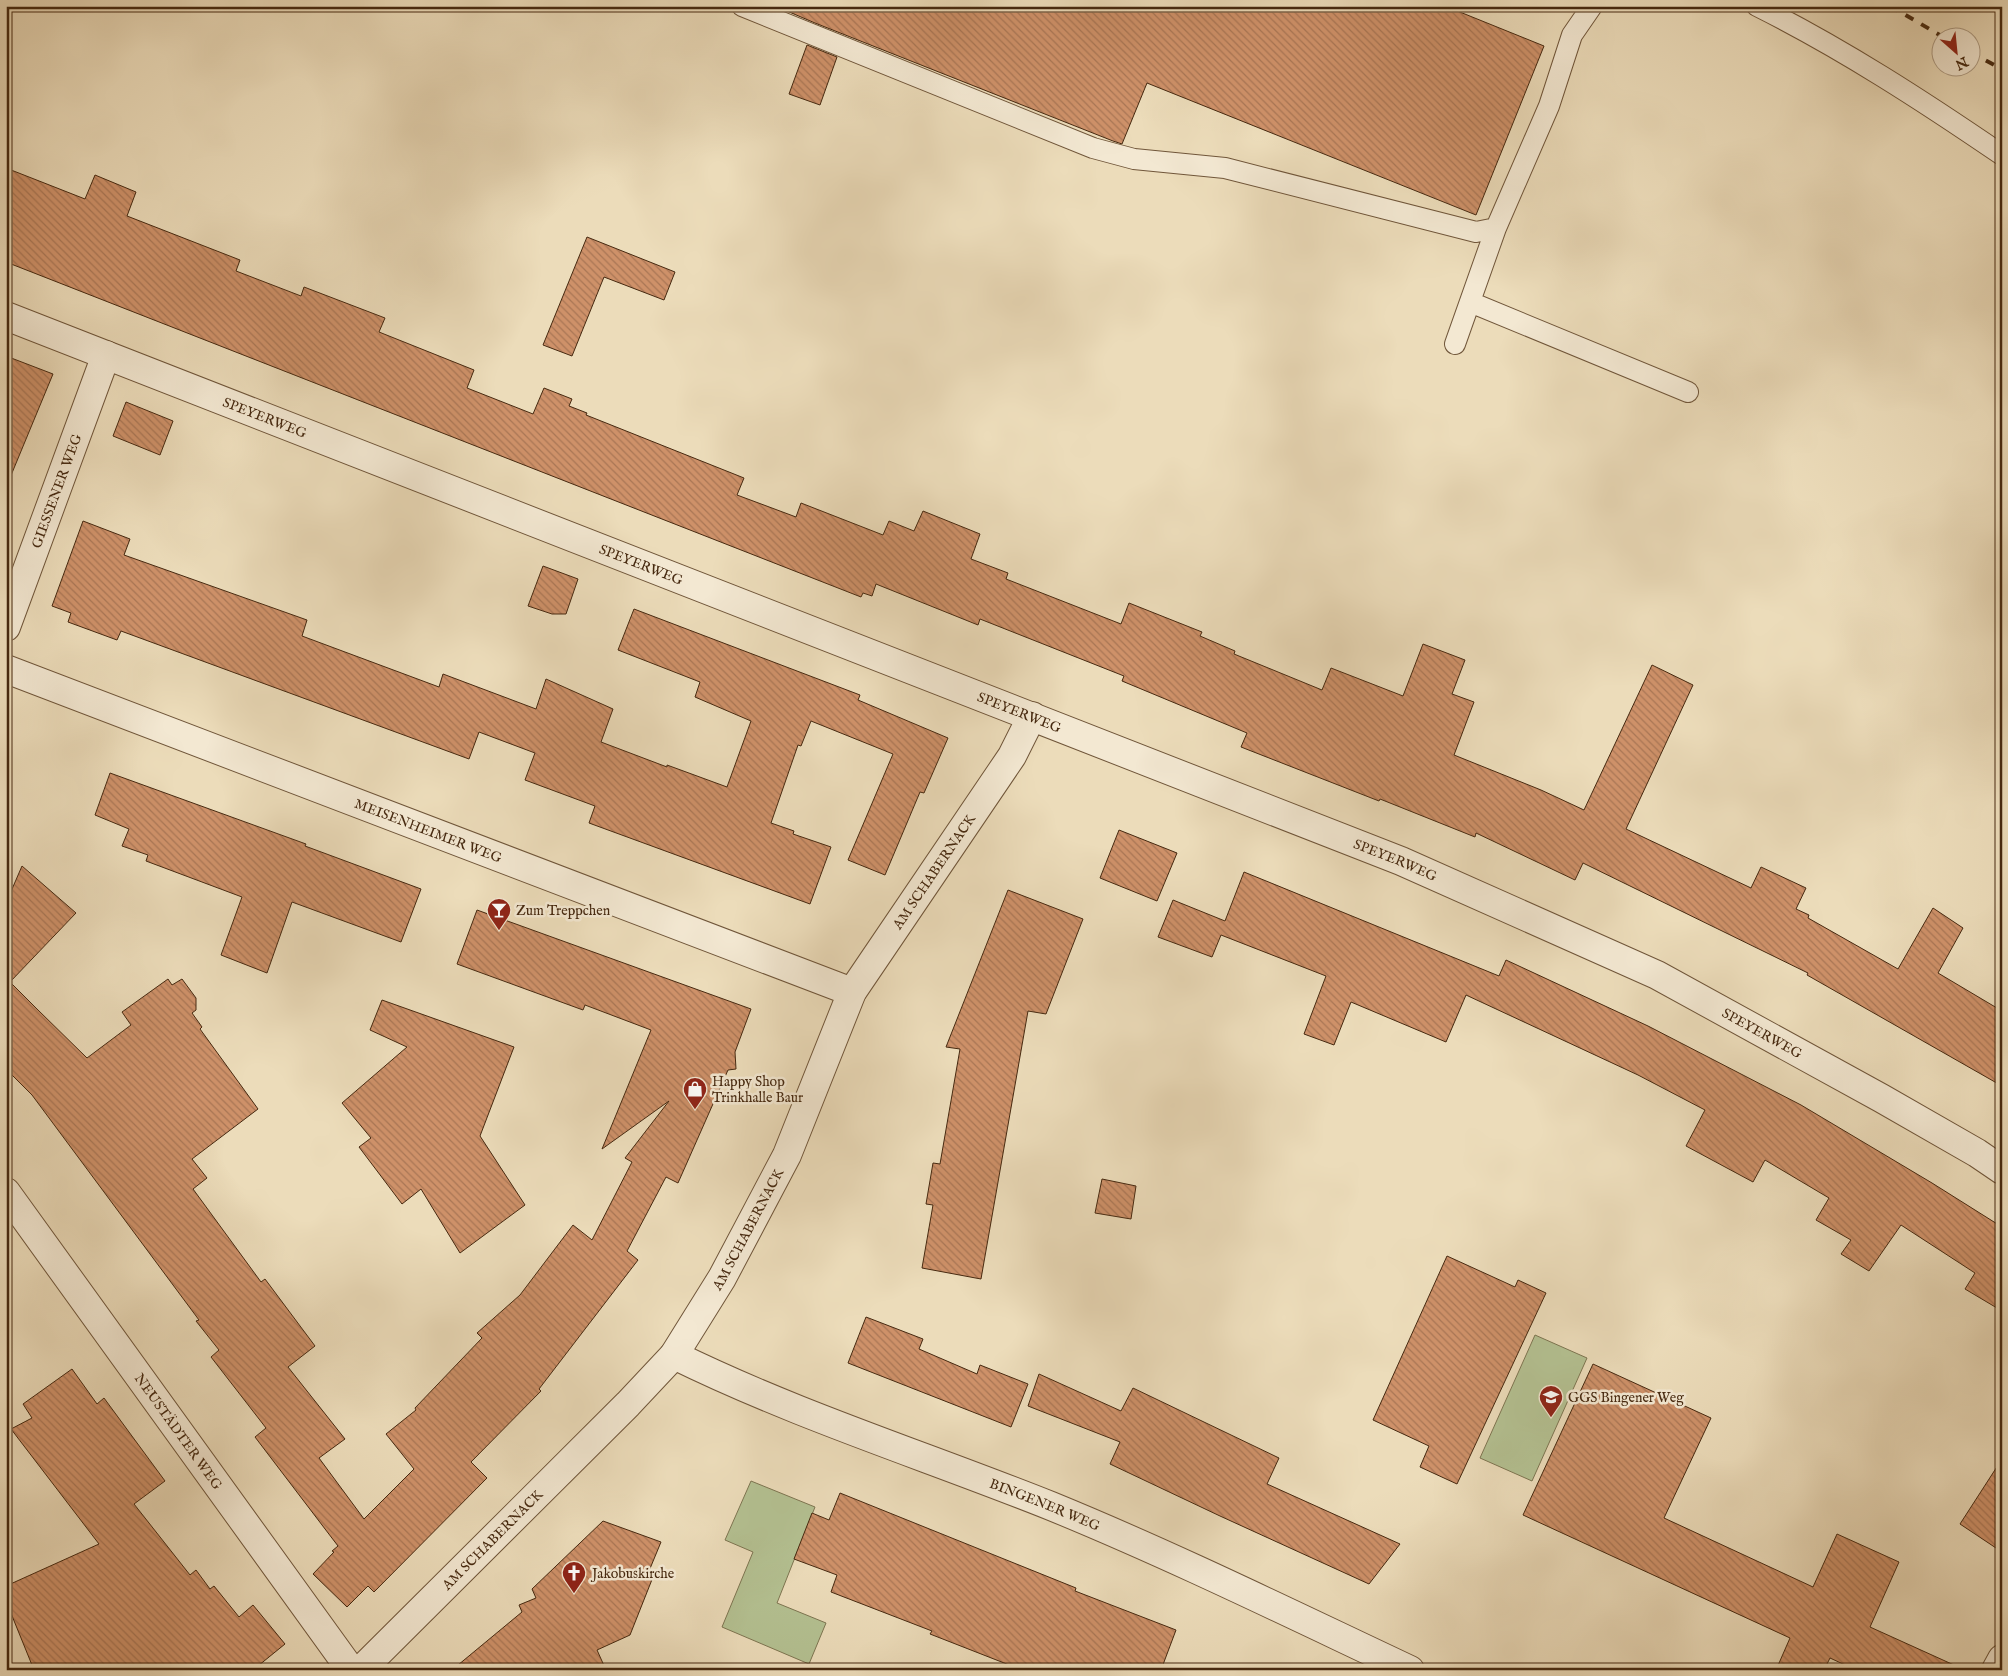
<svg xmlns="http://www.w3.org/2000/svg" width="2008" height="1676" viewBox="0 0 2008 1676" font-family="'IM FELL English',serif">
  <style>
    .green { fill: #b4c192; stroke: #7d7551 }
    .building { fill: url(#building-back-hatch); stroke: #462910 }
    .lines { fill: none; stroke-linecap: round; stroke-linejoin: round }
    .lane-casing { stroke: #70563a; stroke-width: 22 }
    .street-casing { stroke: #70563a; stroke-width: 30 }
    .lane { stroke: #f3e8d2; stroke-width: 20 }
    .street { stroke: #f3e8d2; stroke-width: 28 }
    .rail { stroke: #462910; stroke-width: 4; stroke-dasharray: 9 9; stroke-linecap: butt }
    .labels { text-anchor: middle; stroke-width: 5; stroke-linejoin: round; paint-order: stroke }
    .street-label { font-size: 14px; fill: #462910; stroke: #f3e8d2 }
    .poi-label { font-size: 14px; fill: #462910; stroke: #f3e8d2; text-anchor: start }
  </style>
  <defs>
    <pattern id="building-back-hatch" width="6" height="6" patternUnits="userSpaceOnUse" patternTransform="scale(1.25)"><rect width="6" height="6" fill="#ce9169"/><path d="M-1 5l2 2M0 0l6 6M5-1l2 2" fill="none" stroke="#a97655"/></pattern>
  </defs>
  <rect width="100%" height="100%" fill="#ecdcba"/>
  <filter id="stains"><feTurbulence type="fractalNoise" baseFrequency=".004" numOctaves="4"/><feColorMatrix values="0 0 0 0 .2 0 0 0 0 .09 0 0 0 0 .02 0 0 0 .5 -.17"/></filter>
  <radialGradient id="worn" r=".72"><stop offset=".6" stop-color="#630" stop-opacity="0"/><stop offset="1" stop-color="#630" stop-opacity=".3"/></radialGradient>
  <!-- green -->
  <path class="green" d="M1535,1335L1587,1358L1532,1481L1480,1458Z
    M751,1481L815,1507L777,1603L826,1623L809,1664L722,1627L753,1552L725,1540Z"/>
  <!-- building -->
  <path class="building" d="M780,6H1445L1544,46L1476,215L1147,83L1122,144L1113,141L815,23L780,8Z
    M807,45L837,57L820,105L789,94Z
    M6,168L85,199L95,175L136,192L127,216L240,260L236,271L301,296L304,287L385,318L379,332L474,370L467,388L533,414L544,388L572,399L569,406L587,413L586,415L744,478L737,495L796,517L801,503L883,535L889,521L914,531L923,511L980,534L971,559L1008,573L1006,579L1121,624L1129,603L1202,632L1200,636L1235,651L1234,654L1322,690L1331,668L1403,696L1423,644L1465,660L1452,694L1474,702L1454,755L1541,790L1584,810L1652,665L1693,685L1626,829L1751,888L1761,867L1806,888L1796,909L1809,915L1808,918L1898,969L1933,908L1963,928L1938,973L2002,1011V1086L1807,975L1808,973L1583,863L1575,880L1476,833L1475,837L1380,799L1379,801L1241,747L1247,733L1122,681L1124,676L980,619L978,625L876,584L872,596L863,593L861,597L6,262Z
    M587,237L675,272L664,300L604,277L572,356L543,345Z
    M6,356L53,374L7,485H6Z
    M126,402L173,421L160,455L113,436Z
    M83,521L130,539L124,555L307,620L302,636L439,687L443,674L536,709L546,679L613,709L601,742L667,767V765L727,787L751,721L695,697L700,682L618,650L634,609L860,695L858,700L948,738L924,793L920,792L885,875L848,860L893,754L811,721L801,746L798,745L771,823L794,831L793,834L831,847L810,904L589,823L595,806L525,780L535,753L479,732L469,759L121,631L117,640L68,622L71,613L52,606Z
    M543,566L578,579L566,614H552L528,606Z
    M110,773L306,844L305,846L421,889L401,942L292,902L267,973L221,955L242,897L146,861L148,855L122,846L129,829L95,815Z
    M1119,830L1177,853L1157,901L1100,878Z
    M22,866L76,913L10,982L37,1009L87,1058L131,1025L122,1012L168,979L172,985L182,979L196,998V1010L192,1013L202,1027L200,1029L258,1109L192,1159L207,1178L193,1189L261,1282L265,1279L315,1346L288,1367L345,1439L319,1458L364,1519L414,1469L386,1434L416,1410L415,1408L482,1338L477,1333L520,1295L573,1225L592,1240L632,1162L625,1158L669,1101L602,1149L651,1030L585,1005L583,1010L457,964L477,910L751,1009L735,1052L736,1069L728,1070L678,1183L666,1177L627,1251L638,1260L539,1389L541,1391L471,1462L487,1478L374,1592L368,1586L347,1607L313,1574L334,1552L332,1551L338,1546L255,1437L266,1428L211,1357L219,1350L196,1321L199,1320L32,1095L6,1069V903Z
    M1244,872L1499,976L1506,960L1648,1026L1801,1105L1932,1183L2002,1227V1311L1965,1289L1975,1273L1901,1225L1869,1271L1841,1254L1851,1240L1816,1220L1829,1198L1765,1160L1753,1182L1686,1146L1705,1110L1638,1075L1466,995L1446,1042L1351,1002L1334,1045L1304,1034L1326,976L1221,935L1212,957L1158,937L1173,900L1225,921Z
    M1008,890L1083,919L1046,1014L1028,1011L981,1279L922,1268L933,1205L926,1204L933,1163L940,1164L960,1049L946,1047Z
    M382,1000L514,1047L480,1136L525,1205L460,1253L421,1189L402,1204L359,1147L371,1138L342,1103L407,1047L370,1030Z
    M1102,1179L1136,1186L1131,1219L1095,1213Z
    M1447,1256L1515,1287L1518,1280L1546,1293L1457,1484L1420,1467L1429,1446L1373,1420Z
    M866,1317L923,1339L919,1349L977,1374L980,1365L1028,1384L1011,1427L848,1363Z
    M1593,1364L1711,1418L1664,1518L1813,1587L1837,1534L1899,1562L1870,1627L1965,1670H1856L1830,1658L1824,1670H1776L1790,1638L1523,1515Z
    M72,1369L97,1404L104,1398L165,1481L134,1504L190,1575L196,1570L210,1589L214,1586L239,1617L253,1605L285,1644L253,1670H34L6,1601V1586L99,1544L11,1429L32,1418L23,1404Z
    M1039,1374L1121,1411L1133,1388L1279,1458L1267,1484L1400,1544L1369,1584L1220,1516L1110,1464L1120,1442L1028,1406Z
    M2002,1459V1552L1960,1524Z
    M840,1493L1076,1588L1075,1591L1176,1630L1161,1670H1022L930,1634L932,1631L831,1592L837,1575L794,1559L812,1513L829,1520Z
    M603,1521L661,1542L649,1571L653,1577L630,1635L597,1650L606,1670H452L522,1612L519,1605L536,1598L532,1589Z"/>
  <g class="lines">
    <!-- lane casing -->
    <g class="lane-casing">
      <path id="lane" d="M742,6L1093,148L1134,159L1225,168L1476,232L1496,228L1549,106L1572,35L1592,6
        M1757,6C1843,49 1923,101 2002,155
        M1470,302L1688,392
        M1455,344L1496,228"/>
    </g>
    <!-- street casing -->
    <g class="street-casing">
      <g id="street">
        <path id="s1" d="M6,316L1401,861L1657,975L1881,1098L1977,1153L2002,1170"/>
        <path id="s2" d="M6,627L106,355"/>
        <path id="s3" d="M6,669L852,992"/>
        <path id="s4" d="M6,1192L351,1670"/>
        <path id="s5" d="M674,1355C796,1415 926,1456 1051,1506C1173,1556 1291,1614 1410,1670"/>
        <path id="s6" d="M361,1670L628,1404L674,1355L722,1278L787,1155L852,992L1012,756L1032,716"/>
        <path d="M1996,1670L2002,1659"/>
      </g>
    </g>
    <!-- lane -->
    <use href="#lane" class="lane"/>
    <!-- street -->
    <use href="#street" class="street"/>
    <!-- rail -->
    <path class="rail" d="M1890,6L1945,38
      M1970,52L2002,69"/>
  </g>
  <!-- icons -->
  <defs>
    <g id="bar-pin" transform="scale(1.25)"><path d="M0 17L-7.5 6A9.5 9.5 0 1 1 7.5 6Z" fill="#8f2418" stroke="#f3e8d2"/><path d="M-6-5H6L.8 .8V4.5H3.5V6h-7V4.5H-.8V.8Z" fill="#fff"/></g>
    <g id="shop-pin" transform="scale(1.25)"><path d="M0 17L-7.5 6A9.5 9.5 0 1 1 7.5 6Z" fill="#8f2418" stroke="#f3e8d2"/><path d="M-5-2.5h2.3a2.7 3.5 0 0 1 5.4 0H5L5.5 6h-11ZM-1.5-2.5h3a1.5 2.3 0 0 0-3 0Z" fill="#fff"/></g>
    <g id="school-pin" transform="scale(1.25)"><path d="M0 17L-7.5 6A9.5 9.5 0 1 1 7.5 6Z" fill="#8f2418" stroke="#f3e8d2"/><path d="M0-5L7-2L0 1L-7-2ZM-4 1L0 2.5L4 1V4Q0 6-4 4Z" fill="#fff"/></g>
    <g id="church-pin" transform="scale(1.25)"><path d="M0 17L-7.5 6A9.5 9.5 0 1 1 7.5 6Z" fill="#8f2418" stroke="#f3e8d2"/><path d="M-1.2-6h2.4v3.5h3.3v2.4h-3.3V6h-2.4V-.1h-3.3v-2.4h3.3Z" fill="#fff"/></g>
  </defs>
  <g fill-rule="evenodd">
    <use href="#bar-pin" x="499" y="910"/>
    <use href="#shop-pin" x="695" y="1089"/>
    <use href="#school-pin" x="1551" y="1397"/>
    <use href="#church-pin" x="574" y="1573"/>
  </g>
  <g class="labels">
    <!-- street labels -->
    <g class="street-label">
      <text dy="5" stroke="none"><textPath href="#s1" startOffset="278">SPEYERWEG</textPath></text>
      <text dy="5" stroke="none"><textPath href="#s2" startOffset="145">GIESSENER WEG</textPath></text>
      <text dy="5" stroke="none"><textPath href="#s1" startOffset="682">SPEYERWEG</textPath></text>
      <text dy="5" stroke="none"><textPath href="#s1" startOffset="1088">SPEYERWEG</textPath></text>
      <text dy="5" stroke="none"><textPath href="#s3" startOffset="452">MEISENHEIMER WEG</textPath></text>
      <text dy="5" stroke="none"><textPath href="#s1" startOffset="1492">SPEYERWEG</textPath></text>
      <text dy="5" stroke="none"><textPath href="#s6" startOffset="995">AM SCHABERNACK</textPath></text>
      <text dy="5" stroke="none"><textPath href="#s1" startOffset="1898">SPEYERWEG</textPath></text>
      <text dy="5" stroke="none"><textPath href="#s6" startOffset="590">AM SCHABERNACK</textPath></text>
      <text dy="5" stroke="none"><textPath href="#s4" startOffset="295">NEUSTÄDTER WEG</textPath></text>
      <text dy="5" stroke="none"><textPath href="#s5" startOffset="400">BINGENER WEG</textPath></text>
      <text dy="5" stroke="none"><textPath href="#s6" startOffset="185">AM SCHABERNACK</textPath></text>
    </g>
    <!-- poi labels -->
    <g class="poi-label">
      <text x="516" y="915">Zum Treppchen</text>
      <text x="712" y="1086">Happy Shop<tspan x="712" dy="16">Trinkhalle Baur</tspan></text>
      <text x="1568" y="1402">GGS Bingener Weg</text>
      <text x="592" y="1578">Jakobuskirche</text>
    </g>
  </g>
  <!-- margin -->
  <rect width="2008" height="1676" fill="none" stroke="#ecdcba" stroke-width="25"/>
  <rect x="8" y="8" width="1993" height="1661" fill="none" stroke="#462910" stroke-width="2.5"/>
  <rect x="12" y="12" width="1983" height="1651" fill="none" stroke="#462910"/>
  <!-- north arrow -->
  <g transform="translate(1956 52) rotate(153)"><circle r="24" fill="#f3e8d2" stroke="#ae9c84"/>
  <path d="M0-4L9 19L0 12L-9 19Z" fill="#8f2418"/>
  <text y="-8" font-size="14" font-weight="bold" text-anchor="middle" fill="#462910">N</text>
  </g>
  <rect width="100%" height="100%" filter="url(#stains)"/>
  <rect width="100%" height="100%" fill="url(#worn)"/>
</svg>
